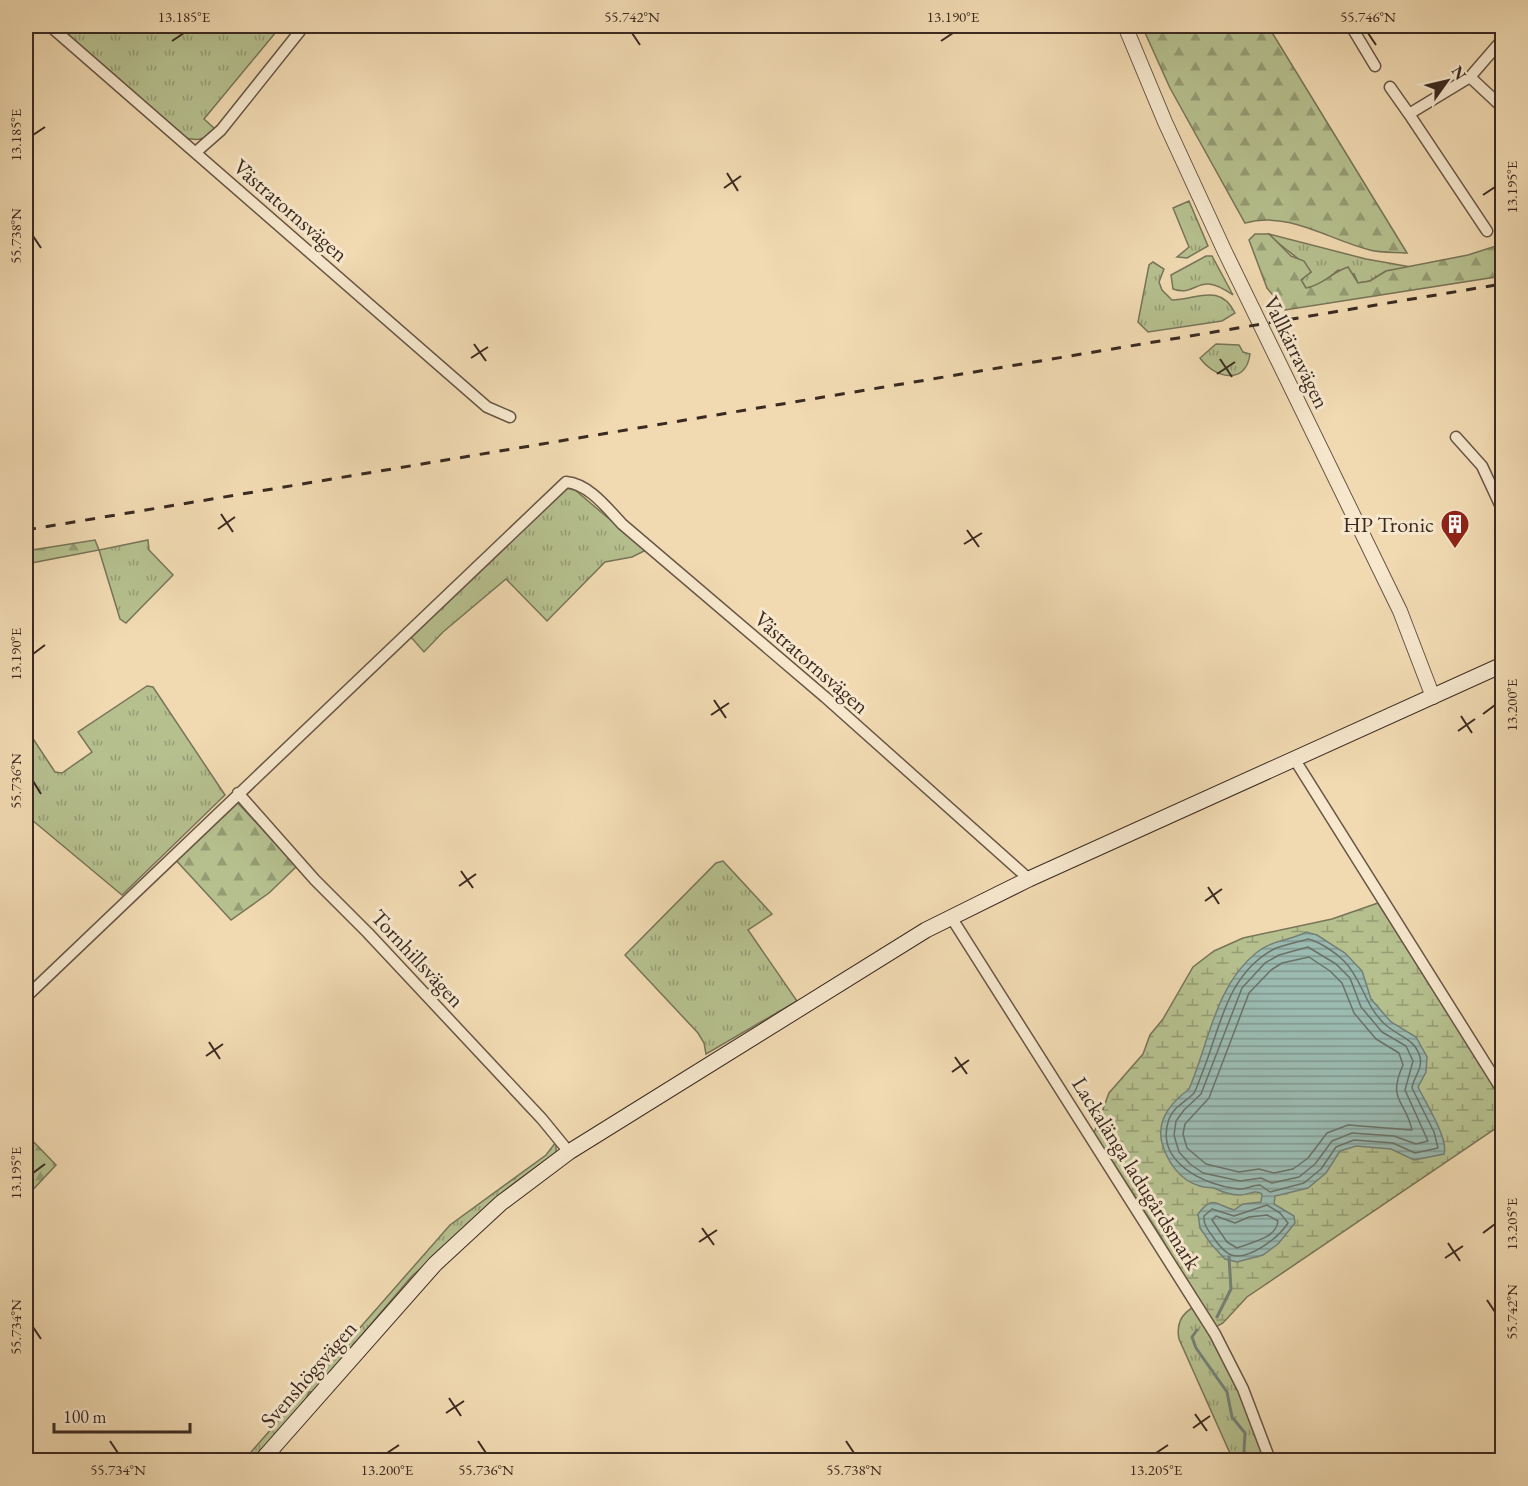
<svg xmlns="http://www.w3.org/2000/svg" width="1528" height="1486" viewBox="0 0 1528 1486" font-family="'EB Garamond',serif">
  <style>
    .grass { fill: url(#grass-tufts); stroke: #787558; stroke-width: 1.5 }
    .forest { fill: url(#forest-firs); stroke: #787558; stroke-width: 1.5 }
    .wetland { fill: url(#wetland-marsh); stroke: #787558; stroke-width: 1.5 }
    .water { fill: url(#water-rules); stroke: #758077; stroke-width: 1.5 }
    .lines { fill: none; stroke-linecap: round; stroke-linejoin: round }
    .shore { stroke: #6b7268; stroke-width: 1.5 }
    .stream { stroke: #758077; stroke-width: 3 }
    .minor-casing { stroke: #685645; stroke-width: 13 }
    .tertiary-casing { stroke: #685645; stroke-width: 16 }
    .secondary-casing { stroke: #3b2a21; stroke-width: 17 }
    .minor { stroke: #f6e7cd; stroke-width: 10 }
    .tertiary { stroke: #f6e7cd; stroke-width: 14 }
    .secondary { stroke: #f6e7cd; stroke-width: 15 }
    .rail { stroke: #3b2a21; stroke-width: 3; stroke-dasharray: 10 10; stroke-linecap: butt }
    .ticks { fill: none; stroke: #3b2a21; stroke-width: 2 }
    .labels { text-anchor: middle; stroke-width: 6; stroke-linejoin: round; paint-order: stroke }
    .street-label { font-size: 22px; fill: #3b2a21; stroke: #f6e7cd }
    .poi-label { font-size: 22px; fill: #3b2a21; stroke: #f6e7cd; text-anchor: end }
    .neatline { fill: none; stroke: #3b2a21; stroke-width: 2 }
    .ticks-label { font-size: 15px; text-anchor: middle; fill: #3b2a21 }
  </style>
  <defs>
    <pattern id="grass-tufts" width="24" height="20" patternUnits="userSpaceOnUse" patternTransform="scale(1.5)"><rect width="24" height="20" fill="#b6c08f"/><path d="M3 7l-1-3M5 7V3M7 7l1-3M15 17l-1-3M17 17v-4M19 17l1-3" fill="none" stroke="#959c74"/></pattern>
    <pattern id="forest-firs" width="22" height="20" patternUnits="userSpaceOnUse" patternTransform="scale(1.5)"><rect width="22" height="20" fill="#b6c08f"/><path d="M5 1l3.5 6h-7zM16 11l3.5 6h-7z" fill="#959c74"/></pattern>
    <pattern id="wetland-marsh" width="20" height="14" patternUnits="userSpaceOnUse" patternTransform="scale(1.5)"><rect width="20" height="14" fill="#b6c08f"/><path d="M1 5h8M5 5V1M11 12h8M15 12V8" fill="none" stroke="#959c74"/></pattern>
    <pattern id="water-rules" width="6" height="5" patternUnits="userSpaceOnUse" patternTransform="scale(1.5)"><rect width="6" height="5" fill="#9bbab0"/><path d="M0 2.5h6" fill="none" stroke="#80978f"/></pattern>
  </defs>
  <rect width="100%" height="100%" fill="#f1dab2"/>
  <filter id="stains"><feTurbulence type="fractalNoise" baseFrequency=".00333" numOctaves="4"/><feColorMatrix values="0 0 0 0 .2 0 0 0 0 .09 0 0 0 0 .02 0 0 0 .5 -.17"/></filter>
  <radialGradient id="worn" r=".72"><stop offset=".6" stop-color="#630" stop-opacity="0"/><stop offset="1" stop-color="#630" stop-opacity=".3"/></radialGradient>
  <!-- grass -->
  <path class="grass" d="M56,26H281L204,119L215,129C205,140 199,141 185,138Z
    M1189,201L1208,246L1187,258L1177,257L1189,247L1173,208Z
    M1269,234L1366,259L1411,267L1386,271L1370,281L1358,283L1354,274L1338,270L1319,286L1306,288L1301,280L1311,272C1301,257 1283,250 1269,234Z
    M1206,256H1212L1233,295C1196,269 1199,298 1173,289L1171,275Z
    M1153,262L1164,269L1159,282L1162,290L1172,300C1196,300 1220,282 1235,313L1222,321L1148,332L1138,322L1149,265Z
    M1216,344L1239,345L1243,352L1250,354C1246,386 1214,378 1200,358Z
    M566,488L575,490L646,550L632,557L605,562L547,621L506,579L443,632L424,652L410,636Z
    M148,540L149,550L173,575L126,623L120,619L99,550Z
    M147,686L153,687L225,795L122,895L26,815V728L55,772L62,773L92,752L78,732Z
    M723,861L772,914L748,930L797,1001L706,1054L704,1043L698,1033L625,955L716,863Z
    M556,1142V1153L412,1276L313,1392H309L305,1402L255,1460H244L450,1225L546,1155Z
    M1195,1306L1238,1387L1266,1460H1233L1179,1339C1176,1324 1181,1314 1195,1306Z"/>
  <!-- forest -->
  <path class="forest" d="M1142,26H1268L1407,253C1395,252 1381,253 1370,250C1327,239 1289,211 1245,223L1170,88Z
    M1255,234H1269L1291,256L1304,261L1311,272L1301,280L1306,288C1323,285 1332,272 1348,267L1358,283L1370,281L1386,271L1468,255L1502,244V276L1285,310L1267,288L1249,240Z
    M95,540L99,550L26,564V551Z
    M236,801L297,866L269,893L231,920L173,857Z
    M26,1134L56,1165L26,1197Z"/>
  <!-- wetland -->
  <path class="wetland" d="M1378,903L1502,1098V1124L1247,1297L1223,1323L1214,1328L1158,1232L1094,1133L1109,1093L1143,1054L1150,1035L1163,1019L1193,967L1214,951L1243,938L1332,919Z"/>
  <!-- water -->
  <path class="water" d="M1306,932L1317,935L1345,953L1362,971L1371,999L1391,1022L1416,1037L1427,1057L1426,1072L1418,1087C1425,1102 1449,1139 1444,1154L1414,1160L1391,1149L1356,1146L1340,1151L1326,1173L1308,1188L1275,1196L1274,1204L1294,1216L1295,1223L1278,1244L1263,1255L1237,1262L1225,1259L1211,1244L1200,1228L1198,1214C1213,1194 1216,1205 1234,1210L1243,1204L1261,1202L1262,1194C1254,1189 1249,1195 1240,1195C1231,1195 1222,1192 1214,1188C1209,1187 1205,1188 1200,1186C1180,1181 1167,1161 1162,1143C1156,1119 1172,1102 1189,1089C1209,1043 1215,986 1256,953C1271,940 1290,941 1306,932Z"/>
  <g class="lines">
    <!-- shore -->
    <path class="shore" d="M1308,939C1320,942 1335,952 1344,961C1363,980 1365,1008 1387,1026C1400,1037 1415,1039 1420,1057C1423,1069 1413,1078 1412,1088L1434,1132L1438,1148L1415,1153L1393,1143L1354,1140L1336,1147L1321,1169L1304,1183L1270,1192L1260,1185C1252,1185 1245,1190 1238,1189C1204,1185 1154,1162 1169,1119C1174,1106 1186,1102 1194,1093C1197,1088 1199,1081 1201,1076C1220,1031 1225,975 1274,949C1281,945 1299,942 1308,939Z
      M1308,947L1336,964L1350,978L1361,1007L1382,1032L1406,1046L1413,1061L1405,1090L1428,1141L1416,1144L1394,1136L1352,1133L1332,1141L1315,1164L1299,1177L1272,1183L1261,1178L1240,1181L1203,1173L1190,1164L1179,1152L1174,1135L1176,1121L1184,1110L1201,1094L1242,988L1265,963L1279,955Z
      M1309,957L1330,971L1342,983L1354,1013L1376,1039L1399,1053L1403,1065C1387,1101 1405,1099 1412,1130L1348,1125L1327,1133L1308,1158L1293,1169L1274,1173L1259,1169L1239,1172L1206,1164L1187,1148L1183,1134L1185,1124L1209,1098L1249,993L1271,970L1282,963Z
      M1267,1205L1280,1213L1288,1223C1279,1237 1247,1263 1229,1254C1223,1250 1217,1243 1213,1237C1208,1230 1203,1224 1204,1216L1212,1209L1234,1216Z
      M1267,1215L1278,1221C1276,1239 1251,1242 1237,1248L1227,1242L1212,1220L1216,1216L1235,1223L1249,1217Z"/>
    <!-- stream -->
    <path class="stream" d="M1217,1317L1231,1289L1229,1257
      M1197,1330L1192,1337L1196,1348L1227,1392L1232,1417L1245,1433L1244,1451L1247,1460"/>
    <!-- minor casing -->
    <g class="minor-casing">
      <path id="minor" d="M50,26L487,407L510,417
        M1351,26L1375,66
        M1470,77L1502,107
        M1390,87L1409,114
        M196,152L221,130L304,26
        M1487,231L1409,114L1470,77L1502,40
        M1456,437L1482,466L1502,509
        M1295,760L1502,1090
        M238,793L315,880L368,933L542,1119L569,1152
        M951,917L1215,1334L1243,1389L1270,1460
        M26,997L566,482C589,484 607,508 622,524L825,697L1029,879"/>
    </g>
    <!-- tertiary casing -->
    <g class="tertiary-casing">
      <path id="tertiary" d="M1125,26L1165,122L1225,252L1400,611L1433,697"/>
    </g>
    <!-- secondary casing -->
    <g class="secondary-casing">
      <path id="secondary" d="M262,1460L435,1264L501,1203L569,1152L926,930L1029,879L1502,665"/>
    </g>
    <!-- minor -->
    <use href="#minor" class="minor"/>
    <!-- tertiary -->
    <use href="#tertiary" class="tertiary"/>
    <!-- secondary -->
    <use href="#secondary" class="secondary"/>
    <!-- rail -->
    <path class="rail" d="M26,530L1502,284"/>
  </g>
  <!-- ticks -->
  <path class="ticks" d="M632,33L640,45M1368,33L1376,45M172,41L184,33M941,41L953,33M33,135L45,127M727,173L738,191M724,188L741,176M1483,195L1495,187M33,236L41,248M474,344L486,361M471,358L488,347M1220,359L1232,377M1217,374L1235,362M221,514L233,532M218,529L235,517M967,530L979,547M964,544L982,533M33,654L45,645M714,700L726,718M1483,714L1495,705M711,715L729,703M1461,716L1472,733M1458,731L1475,719M33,781L41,794M461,871L473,888M459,886L476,874M1208,887L1219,904M1205,901L1222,889M209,1042L220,1059M206,1056L223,1044M955,1057L967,1074M952,1072L969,1060M33,1173L45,1164M702,1228L714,1245M1483,1233L1495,1224M699,1242L717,1230M1448,1243L1460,1261M1445,1258L1463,1246M1487,1300L1495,1312M33,1327L41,1339M449,1398L461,1416M446,1413L464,1401M1195,1414L1207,1431M1193,1428L1210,1416M110,1441L118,1453M478,1441L486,1453M846,1441L854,1453M387,1453L399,1445M1156,1453L1168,1445"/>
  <!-- icons -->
  <defs>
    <g id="building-pin" transform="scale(1.5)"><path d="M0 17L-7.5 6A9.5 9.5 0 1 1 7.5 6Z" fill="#8f2418" stroke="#f6e7cd"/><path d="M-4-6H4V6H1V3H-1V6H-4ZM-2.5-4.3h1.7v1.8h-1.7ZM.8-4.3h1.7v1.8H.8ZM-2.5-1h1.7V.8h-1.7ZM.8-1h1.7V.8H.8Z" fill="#fff"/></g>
  </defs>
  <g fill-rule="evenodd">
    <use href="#building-pin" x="1455" y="524"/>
  </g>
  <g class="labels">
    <!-- street labels -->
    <g class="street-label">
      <text transform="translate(291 210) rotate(41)" y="8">Västratornsvägen</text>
      <text transform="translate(1297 352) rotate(64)" y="8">Vallkärravägen</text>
      <text transform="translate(812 662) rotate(41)" y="8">Västratornsvägen</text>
      <text transform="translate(418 958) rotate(47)" y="8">Tornhillsvägen</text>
      <text transform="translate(1137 1173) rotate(58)" y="8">Lackalänga ladugårdsmark</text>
      <text transform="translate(308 1374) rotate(-49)" y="8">Svenshögsvägen</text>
    </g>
    <!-- poi labels -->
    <g class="poi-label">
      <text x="1434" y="532">HP Tronic</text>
    </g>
  </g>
  <!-- margin -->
  <rect width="1528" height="1486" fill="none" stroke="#f1dab2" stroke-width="66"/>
  <!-- north arrow -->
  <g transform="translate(1447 81) rotate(56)" stroke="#f6e7cd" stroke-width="4.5" paint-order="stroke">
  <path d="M0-4.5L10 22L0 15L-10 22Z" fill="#3b2a21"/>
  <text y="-9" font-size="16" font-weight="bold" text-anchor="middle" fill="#3b2a21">N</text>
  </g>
  <!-- scale -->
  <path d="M54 1423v9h136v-9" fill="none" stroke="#3b2a21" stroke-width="3"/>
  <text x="63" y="1423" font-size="18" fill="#3b2a21" stroke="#f6e7cd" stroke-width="4.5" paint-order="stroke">100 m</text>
  <rect x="33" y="33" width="1462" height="1420" class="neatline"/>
  <g class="ticks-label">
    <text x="184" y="22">13.185°E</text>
    <text x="632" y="22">55.742°N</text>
    <text x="953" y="22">13.190°E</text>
    <text x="1368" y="22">55.746°N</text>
    <text transform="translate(16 135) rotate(-90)" y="5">13.185°E</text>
    <text transform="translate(1512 187) rotate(-90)" y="5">13.195°E</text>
    <text transform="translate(16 236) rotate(-90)" y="5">55.738°N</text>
    <text transform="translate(16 654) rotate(-90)" y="5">13.190°E</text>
    <text transform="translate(1512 705) rotate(-90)" y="5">13.200°E</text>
    <text transform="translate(16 781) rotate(-90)" y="5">55.736°N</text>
    <text transform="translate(16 1173) rotate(-90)" y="5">13.195°E</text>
    <text transform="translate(1512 1224) rotate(-90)" y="5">13.205°E</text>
    <text transform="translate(1512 1312) rotate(-90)" y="5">55.742°N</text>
    <text transform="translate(16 1327) rotate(-90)" y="5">55.734°N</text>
    <text x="118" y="1475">55.734°N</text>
    <text x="387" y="1475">13.200°E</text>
    <text x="486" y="1475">55.736°N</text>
    <text x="854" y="1475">55.738°N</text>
    <text x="1156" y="1475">13.205°E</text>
  </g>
  <rect width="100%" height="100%" filter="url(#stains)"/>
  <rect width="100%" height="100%" fill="url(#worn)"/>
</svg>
